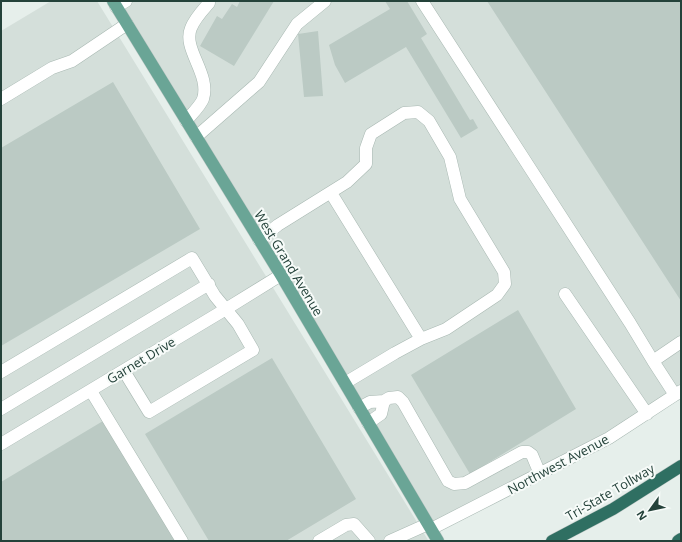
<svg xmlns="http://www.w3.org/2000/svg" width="682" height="542" viewBox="0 0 682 542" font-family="'Open Sans',sans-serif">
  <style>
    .built { fill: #d4dfda }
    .building { fill: #bbcac4 }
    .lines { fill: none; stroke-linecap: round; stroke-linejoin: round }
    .minor-casing { stroke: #a8b8b2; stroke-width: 13 }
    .major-casing { stroke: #c2cac8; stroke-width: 13 }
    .highway-casing { stroke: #c2cac8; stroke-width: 13 }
    .minor { stroke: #fff; stroke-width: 12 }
    .major { stroke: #6aa596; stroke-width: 12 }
    .highway { stroke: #2f6f62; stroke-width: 12 }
    .labels { text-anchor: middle; stroke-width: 4; stroke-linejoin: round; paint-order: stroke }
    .street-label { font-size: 13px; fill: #24423a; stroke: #f7fbf9 }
  </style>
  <rect width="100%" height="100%" fill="#e6efeb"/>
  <!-- built -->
  <path class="built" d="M51,1H97L428,540L424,541H1V31Z
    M115,1H681V391L609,438L431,529Z"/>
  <!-- building -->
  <path class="building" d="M240,1H274L234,66L200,46L217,16L222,19L232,4L237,7Z
    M385,1H407L427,34L421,38L470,120L473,119L478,128L461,138L406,47L345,83L335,65L329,45L390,9Z
    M487,1H681V301Z
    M318,31L323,96L304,97L298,34Z
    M113,82L200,229L1,346V148Z
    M518,310L576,409L470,474L411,375Z
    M272,358L356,499L286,541H209L145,434Z
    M103,421L175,541H1V482Z"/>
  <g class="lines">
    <!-- minor casing -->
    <g class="minor-casing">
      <path id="minor" d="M422,1L630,323L653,361L681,342
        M116,7L126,1
        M1,99L52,68L72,61L127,24
        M186,121C191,115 201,105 203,99C211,74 182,49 191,28C195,18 202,11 209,3
        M196,137L259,82L297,24L325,1
        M331,193L421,339L395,353L345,383
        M259,240L278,225L347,182L366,164V148L371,134L404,113L418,112L429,121L450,157L460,199L504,272L505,284L497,295L446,329L421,339
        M565,294L647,414
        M653,361L675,395
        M1,372L192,258L215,296L238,324L253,350L149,412L124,371
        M91,391L182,541
        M359,408L370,402L384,401L389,398L398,397L403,402L448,481L454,484L465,483L522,452H528L532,455L540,474
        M1,409L209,284
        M368,423L381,414L384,401
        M1,444L226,309L281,275
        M431,529L609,438L681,391
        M319,541L346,525L354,524L369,541
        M390,541L428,524"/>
    </g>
    <!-- major casing -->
    <g class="major-casing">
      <path id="major" d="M113,1L281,275L438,541"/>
    </g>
    <!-- highway casing -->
    <g class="highway-casing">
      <path id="highway" d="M552,541L613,509L681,466
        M678,541L681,539"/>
    </g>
    <!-- minor -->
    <use href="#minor" class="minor"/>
    <!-- major -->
    <use href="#major" class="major"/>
    <!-- highway -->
    <use href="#highway" class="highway"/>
  </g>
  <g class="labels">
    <!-- street labels -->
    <g class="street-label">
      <text transform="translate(289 263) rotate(59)" y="5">West Grand Avenue</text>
      <text transform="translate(141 360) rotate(-31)" y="5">Garnet Drive</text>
      <text transform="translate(558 464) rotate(-28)" y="5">Northwest Avenue</text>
      <text transform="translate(610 492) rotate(-30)" y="5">Tri-State Tollway</text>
    </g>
  </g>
  <!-- border -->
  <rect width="682" height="542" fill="none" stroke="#24423a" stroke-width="4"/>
  <!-- north arrow -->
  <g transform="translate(650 510) rotate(237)" stroke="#f7fbf9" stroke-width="3" paint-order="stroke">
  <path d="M0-3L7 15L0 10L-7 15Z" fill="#24423a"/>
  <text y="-6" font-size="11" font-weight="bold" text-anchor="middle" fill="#24423a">N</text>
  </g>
</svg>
